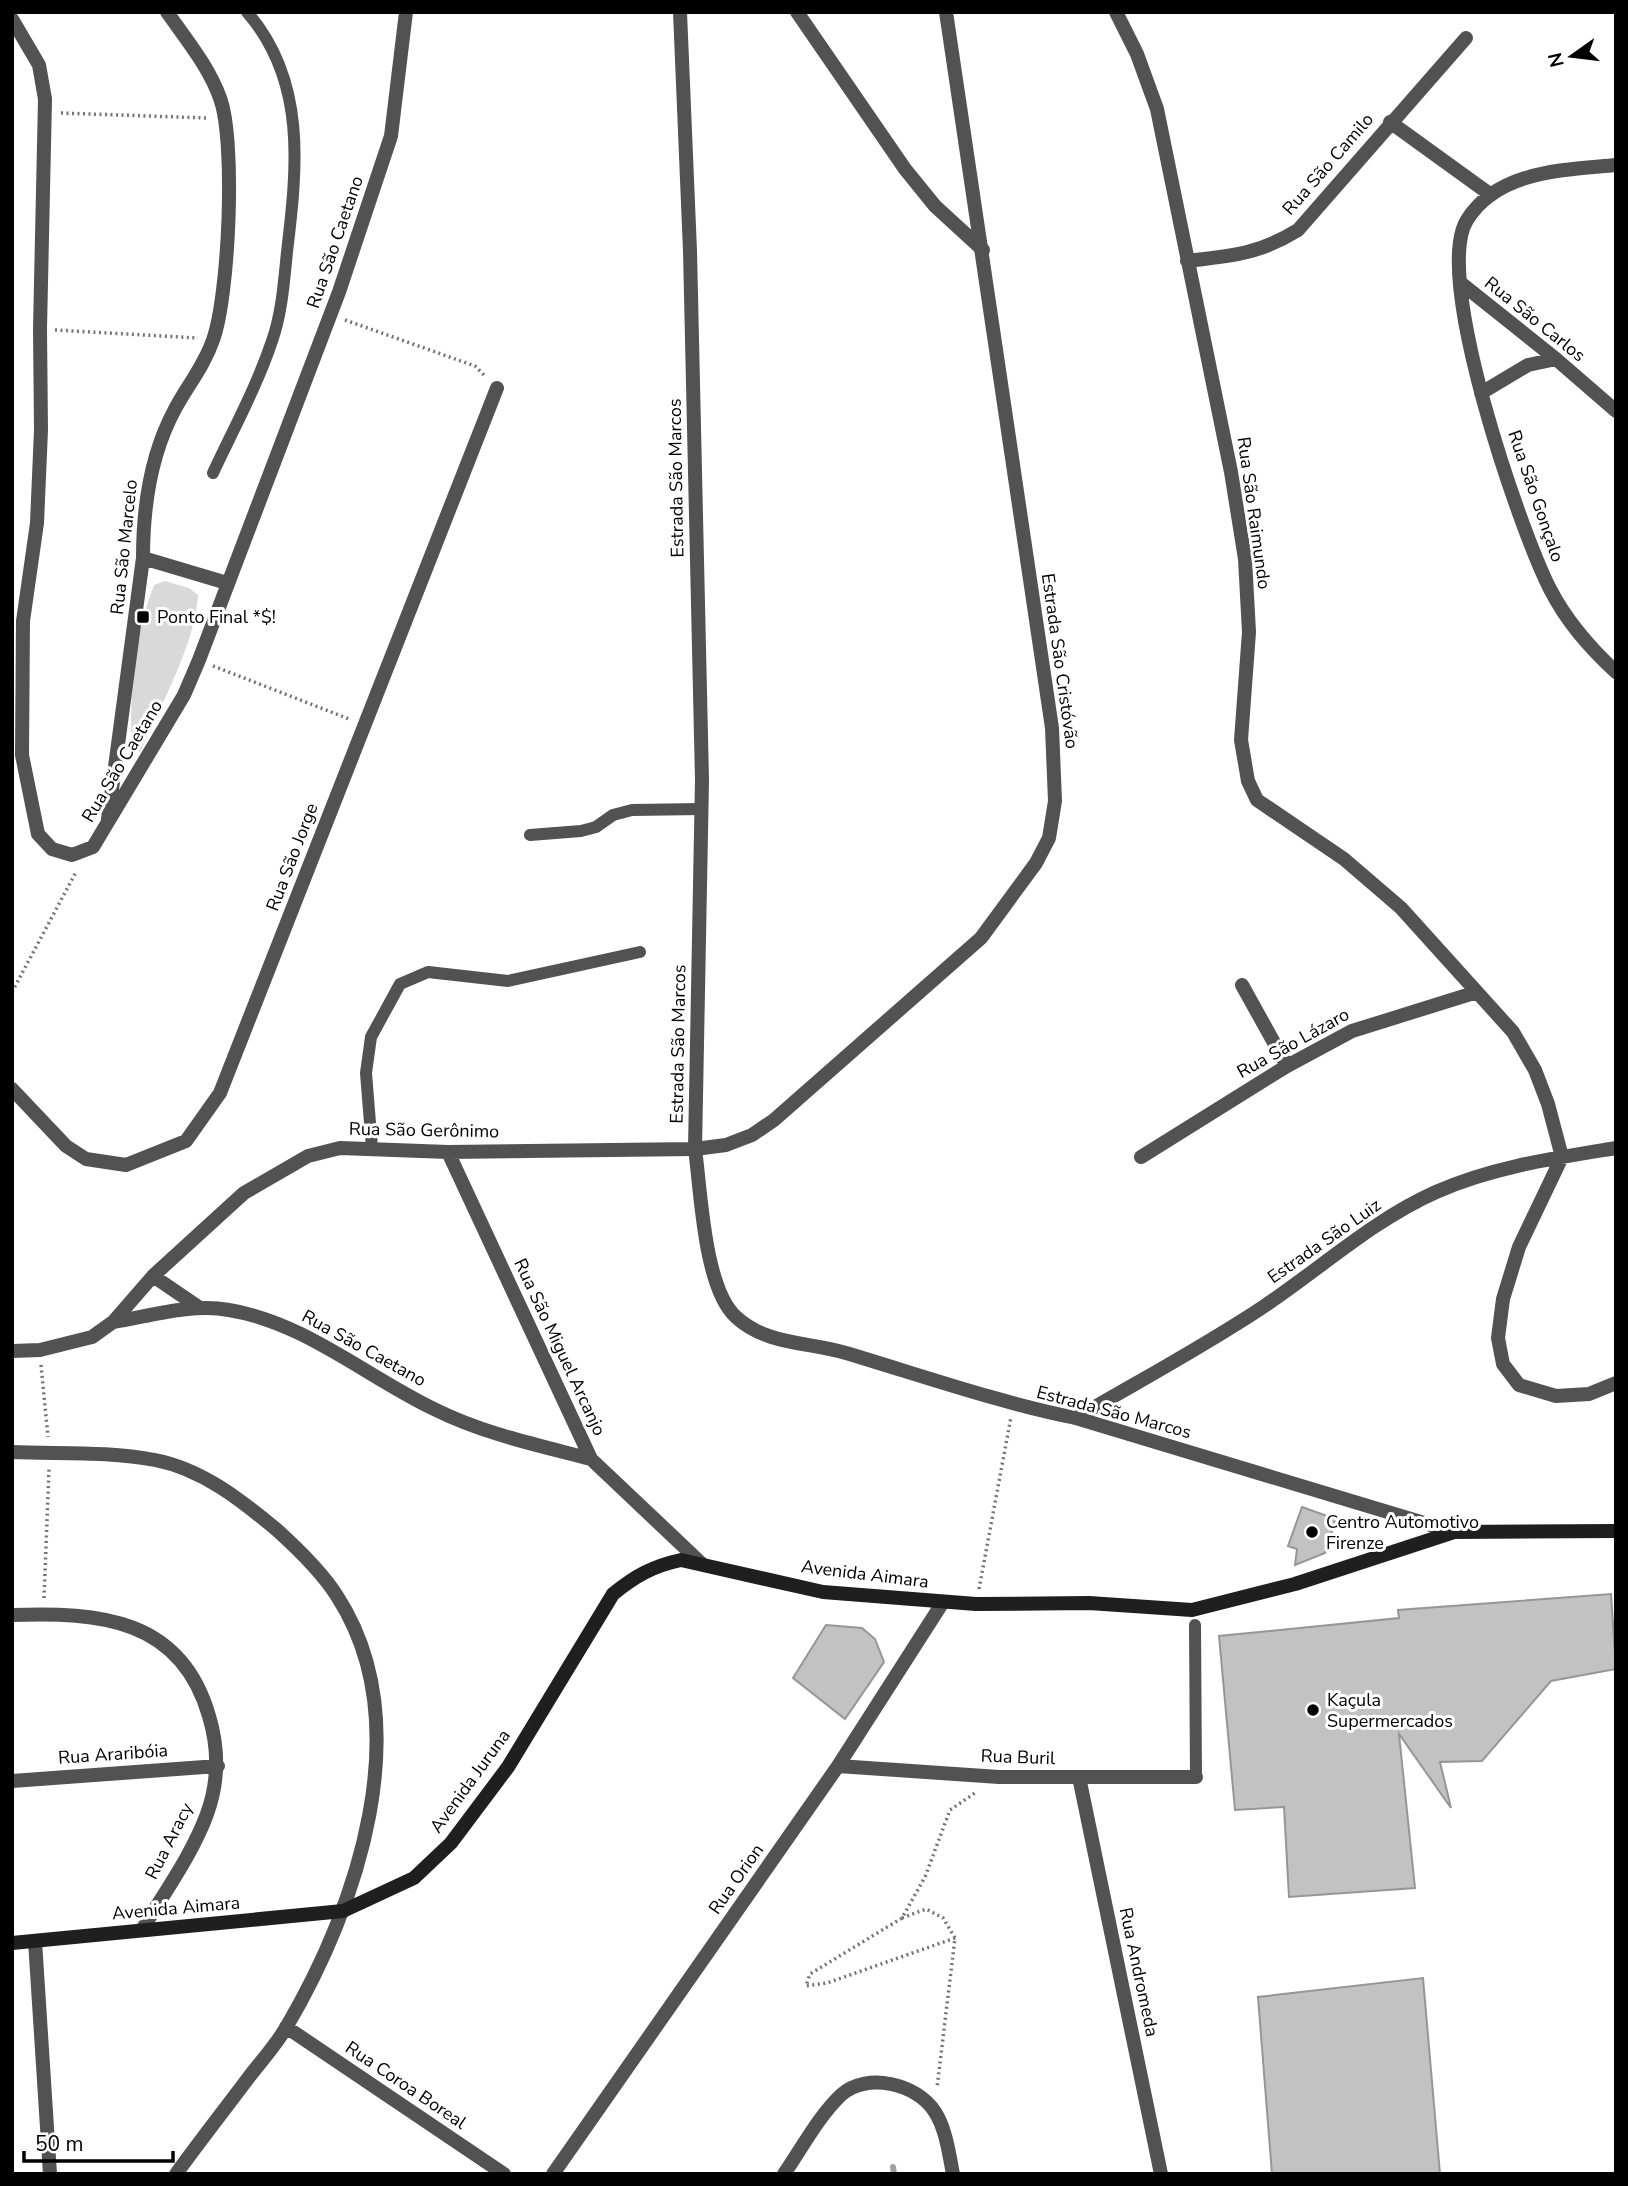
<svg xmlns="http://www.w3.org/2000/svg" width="1628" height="2186" viewBox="0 0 1628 2186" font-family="'Nunito Sans',sans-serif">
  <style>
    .green { fill: #d9d9d9 }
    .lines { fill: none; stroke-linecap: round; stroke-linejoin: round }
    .stream { stroke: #a0a0a0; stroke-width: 6 }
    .building { fill: #c2c2c2; stroke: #969696; stroke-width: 2 }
    .path { stroke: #747474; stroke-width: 3.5; stroke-dasharray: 2 3.5; stroke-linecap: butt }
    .service { stroke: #525252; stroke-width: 12 }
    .minor { stroke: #525252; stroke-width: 14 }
    .tertiary { stroke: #525252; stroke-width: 14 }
    .secondary { stroke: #1f1f1f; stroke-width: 14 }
    .poi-dot { fill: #000; stroke: #fff; stroke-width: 2.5 }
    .labels { text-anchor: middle; stroke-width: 6; stroke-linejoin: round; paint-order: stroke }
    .street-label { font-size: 18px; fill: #000; stroke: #fff }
    .poi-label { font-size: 18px; fill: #000; stroke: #fff; text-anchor: start }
  </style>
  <rect width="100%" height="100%" fill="#fff"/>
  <!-- green -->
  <path class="green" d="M165,581L189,588L198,595C195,645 161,704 140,752L132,748C129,693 134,637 154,585Z"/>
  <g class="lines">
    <!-- stream -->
    <path class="stream" d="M893,2167L894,2174"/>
  </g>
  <!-- building -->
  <path class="building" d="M1302,1507L1336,1519L1325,1553L1295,1565L1297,1549L1288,1546Z
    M1611,1594L1616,1669L1551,1681L1482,1761L1440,1762L1451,1808L1399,1734L1415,1888L1289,1897L1284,1807L1235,1810L1219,1636L1399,1618L1398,1610Z
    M826,1625L862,1628L875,1639L884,1662L845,1719L793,1678Z
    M1423,1978L1440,2174H1272L1258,1997Z"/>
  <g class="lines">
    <!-- path -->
    <path class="path" d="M61,113L207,118
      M345,320L475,366L486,377
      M55,330L198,338
      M213,666L349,719
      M12,992L76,872
      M41,1365L48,1437
      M979,1589L1011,1417
      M44,1598L49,1469
      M902,1918L926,1909L943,1918L955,1938L937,2088
      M955,1938L827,1983L806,1986L810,1974L902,1918L925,1877L950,1810L975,1793"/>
    <!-- service -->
    <path class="service" d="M213,473C233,430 257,386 272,341C282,313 284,281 287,252C297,168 307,81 247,12
      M530,835L581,831L596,827L613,815L632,810L701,809
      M372,1148L366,1073L371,1037L400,984L428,972L508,981L640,952
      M1195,1625L1196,1777"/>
    <!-- minor -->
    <path class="minor" d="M797,12L905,169L935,206L983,250
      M1116,12L1137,54L1157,109L1231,472L1245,559L1249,632L1241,740L1248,781L1257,800L1344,859L1401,908L1513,1032L1535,1070L1548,1104L1562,1157L1519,1247L1503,1299L1498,1338L1503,1364L1519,1385L1556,1396L1589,1394L1616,1383
      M12,19L39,65L45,99L40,329L41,430L37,523L23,621L22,755L38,834L52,849L72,855L93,847L184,695L199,660L339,292L391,136L406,12
      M1390,122L1491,195
      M1616,165C1565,170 1498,170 1467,220C1432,276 1520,530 1550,589C1567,622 1589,647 1616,672
      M1187,261C1232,256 1259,254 1298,230L1466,38
      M1462,284L1556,359L1616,411
      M1481,393L1528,365L1556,359
      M143,558L227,583
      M108,819L143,558C143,507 150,455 175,409C188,385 204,366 213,340C229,296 236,141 220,98C209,67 186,39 167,12
      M1242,985L1287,1066
      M12,1089L66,1146L86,1159L126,1165L186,1141L220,1093L497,388
      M448,1152L591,1459L702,1564
      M1141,1157L1287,1066L1352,1031L1477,992
      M153,1276L200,1308
      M113,1322C150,1316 192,1303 229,1310C304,1322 367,1377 434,1409C484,1434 538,1445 591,1459
      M12,1351L40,1350L92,1337L113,1322L153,1276L244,1193L308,1156L340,1148L448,1152L695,1149L702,780L690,251L680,12
      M1076,1418C1139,1381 1203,1347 1263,1307C1320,1269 1373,1220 1436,1192C1492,1167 1555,1158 1616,1148
      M12,1452C59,1454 109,1451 155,1460C202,1469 241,1500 277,1530C298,1549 322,1572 337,1596C420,1724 357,1907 287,2026C277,2044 262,2060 249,2077C225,2109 200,2141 176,2174
      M12,1615C99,1612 181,1618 209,1716C219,1749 219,1781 207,1814C192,1855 164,1893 142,1930
      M838,1766L999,1777H1196
      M1079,1777L1161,2174
      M12,1781L218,1766
      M35,1941L50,2174
      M286,2027L504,2174
      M553,2174L838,1766L943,1602
      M784,2174C802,2148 818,2117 841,2095C866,2072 917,2083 935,2112C946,2129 949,2154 953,2174"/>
    <!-- tertiary -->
    <path class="tertiary" d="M946,12L1052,728L1055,801L1049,838L1036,863L981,938L774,1120L752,1135L726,1145L695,1149C701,1192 704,1288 736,1317C766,1345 809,1342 846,1353C923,1376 997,1402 1076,1418L1454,1532"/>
    <!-- secondary -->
    <path class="secondary" d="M12,1943L343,1911L414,1878L451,1843L508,1767L613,1594C635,1576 653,1566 681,1560L823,1592L976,1604L1089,1603L1192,1610L1295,1584L1454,1532L1616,1531"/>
  </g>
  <!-- markers -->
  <g class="poi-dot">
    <rect x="136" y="610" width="14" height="14" rx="3.5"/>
    <circle cx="1312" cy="1532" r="7"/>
    <circle cx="1313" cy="1710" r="7"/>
  </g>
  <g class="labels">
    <!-- street labels -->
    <g class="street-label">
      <text transform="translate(1328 164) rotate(-49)" y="6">Rua São Camilo</text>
      <text transform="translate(335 242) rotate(-71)" y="6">Rua São Caetano</text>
      <text transform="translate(1535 319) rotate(39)" y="6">Rua São Carlos</text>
      <text transform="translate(676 478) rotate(-91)" y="6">Estrada São Marcos</text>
      <text transform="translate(1536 496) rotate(71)" y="6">Rua São Gonçalo</text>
      <text transform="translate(1254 513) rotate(82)" y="6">Rua São Raimundo</text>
      <text transform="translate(124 547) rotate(-84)" y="6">Rua São Marcelo</text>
      <text transform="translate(1060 661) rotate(82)" y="6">Estrada São Cristóvão</text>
      <text transform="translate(122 761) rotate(-59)" y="6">Rua São Caetano</text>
      <text transform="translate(292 857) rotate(-69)" y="6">Rua São Jorge</text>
      <text transform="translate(1293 1043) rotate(-29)" y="6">Rua São Lázaro</text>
      <text transform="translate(678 1044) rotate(-89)" y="6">Estrada São Marcos</text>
      <text transform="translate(424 1130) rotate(1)" y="6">Rua São Gerônimo</text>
      <text transform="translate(1324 1241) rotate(-35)" y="6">Estrada São Luiz</text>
      <text transform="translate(560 1347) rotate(65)" y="6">Rua São Miguel Arcanjo</text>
      <text transform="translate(364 1348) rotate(29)" y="6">Rua São Caetano</text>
      <text transform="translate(1114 1412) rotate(15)" y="6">Estrada São Marcos</text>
      <text transform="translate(865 1574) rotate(7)" y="6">Avenida Aimara</text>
      <text transform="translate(113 1754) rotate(-4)" y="6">Rua Araribóia</text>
      <text transform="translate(1018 1757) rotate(2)" y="6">Rua Buril</text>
      <text transform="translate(470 1781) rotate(-54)" y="6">Avenida Juruna</text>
      <text transform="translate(169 1841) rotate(-63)" y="6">Rua Aracy</text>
      <text transform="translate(736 1879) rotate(-55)" y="6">Rua Orion</text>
      <text transform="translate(176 1908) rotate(-5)" y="6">Avenida Aimara</text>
      <text transform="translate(1139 1972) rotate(78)" y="6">Rua Andromeda</text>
      <text transform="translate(406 2085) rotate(34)" y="6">Rua Coroa Boreal</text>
    </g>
    <!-- poi labels -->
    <g class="poi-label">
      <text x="157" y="623">Ponto Final *$!</text>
      <text x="1326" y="1528">Centro Automotivo<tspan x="1326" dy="21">Firenze</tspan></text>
      <text x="1327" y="1706">Kaçula<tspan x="1327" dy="21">Supermercados</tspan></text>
    </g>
  </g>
  <!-- border -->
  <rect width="1628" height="2186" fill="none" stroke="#000000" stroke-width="28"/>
  <!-- north arrow -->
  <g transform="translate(1572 56) rotate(256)" stroke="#ffffff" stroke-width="5" paint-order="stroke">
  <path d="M0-5L12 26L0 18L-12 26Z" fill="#000000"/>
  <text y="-10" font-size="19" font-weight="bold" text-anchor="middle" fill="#000000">N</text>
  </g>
  <!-- scale -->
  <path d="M24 2151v10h149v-10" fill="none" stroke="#000000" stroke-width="3.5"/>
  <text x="35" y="2151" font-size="21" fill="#000000" stroke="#ffffff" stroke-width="5" paint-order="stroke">50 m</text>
</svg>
